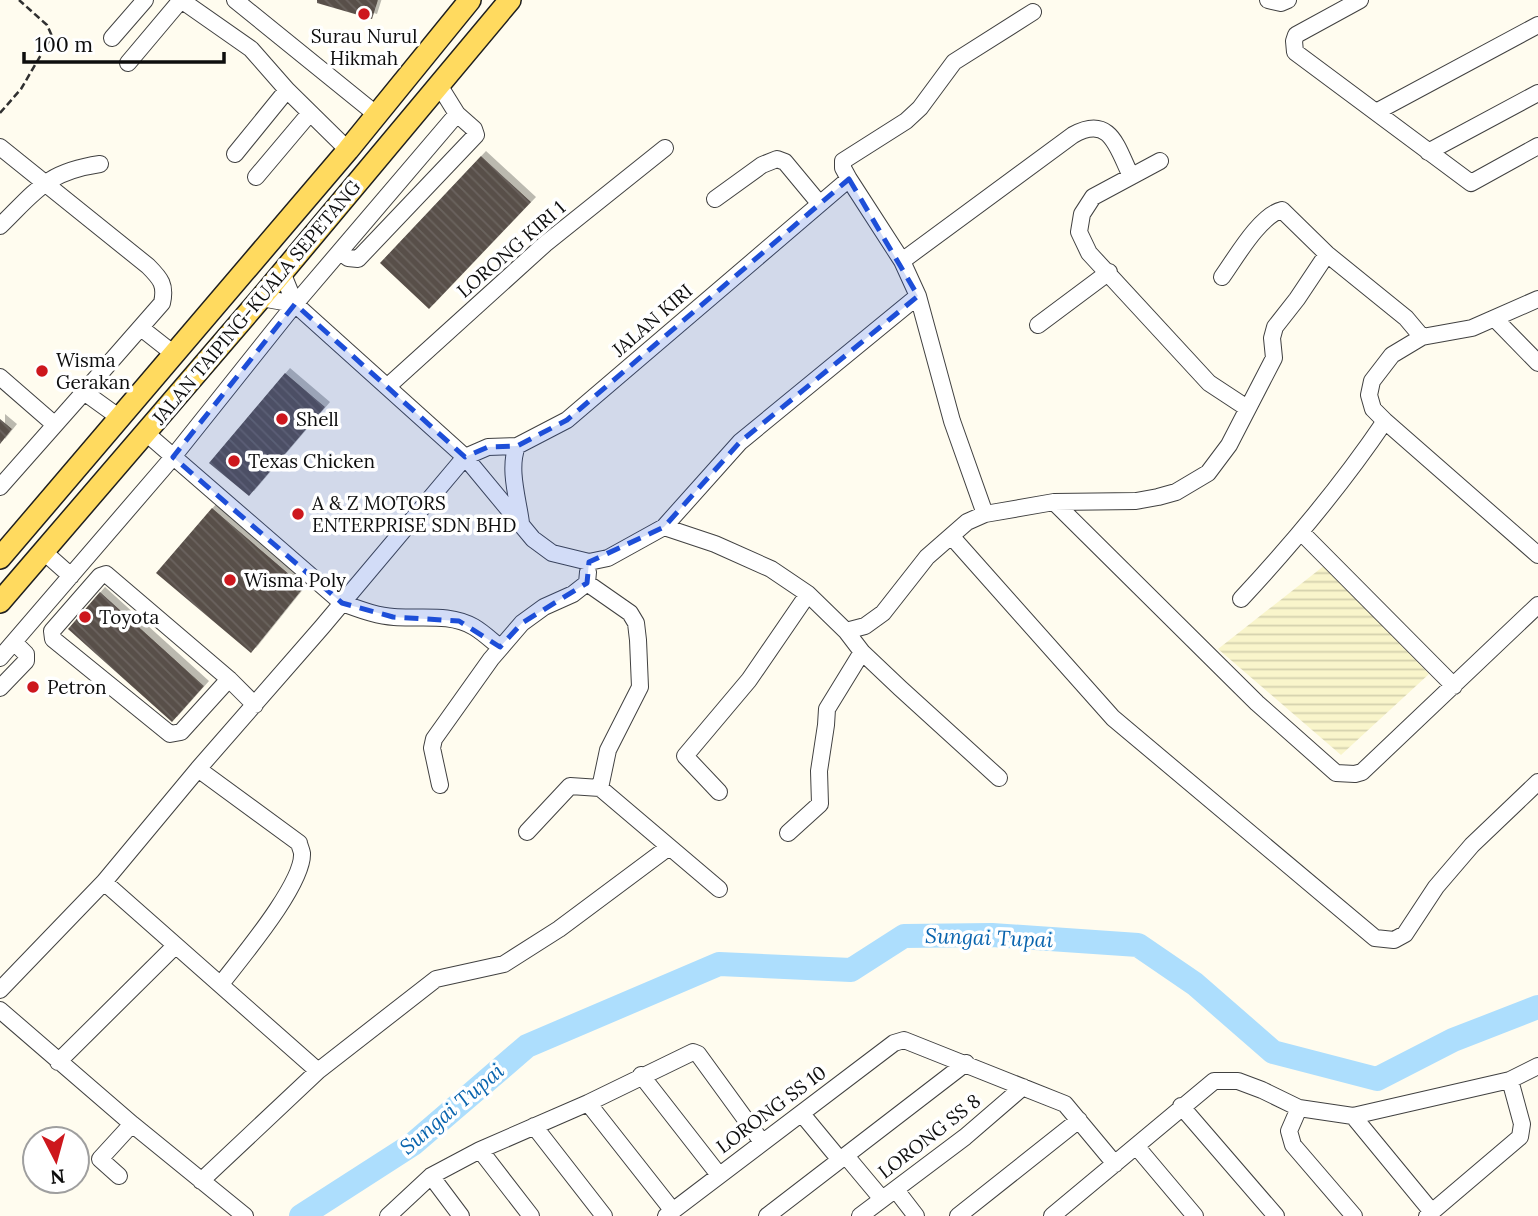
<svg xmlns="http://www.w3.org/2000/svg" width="1538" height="1216" viewBox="0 0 1538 1216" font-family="Lora,serif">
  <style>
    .farmland { fill: url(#farmland-rules) }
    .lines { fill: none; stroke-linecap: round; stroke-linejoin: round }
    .river { stroke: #addefd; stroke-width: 24 }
    .building { fill: url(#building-back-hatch); filter: url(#shadow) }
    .minor-casing { stroke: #414141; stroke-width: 18 }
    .major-casing { stroke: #1f1f1f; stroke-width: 24 }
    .path { stroke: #303030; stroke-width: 2.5; stroke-dasharray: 7 3.5; stroke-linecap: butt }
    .minor { stroke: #fff; stroke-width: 16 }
    .major { stroke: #ffda5f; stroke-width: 21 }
    .marked { fill: #1d4ed8; fill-opacity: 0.2; stroke: #1d4ed8; stroke-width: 5; stroke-dasharray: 14 9; stroke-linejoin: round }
    .poi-dot { fill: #cd171d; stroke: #fff; stroke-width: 2.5 }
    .labels { text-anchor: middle; stroke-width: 7; stroke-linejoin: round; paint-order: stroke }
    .poi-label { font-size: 19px; fill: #0e0e0e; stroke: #fff; text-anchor: start }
    .street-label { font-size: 19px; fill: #0e0e0e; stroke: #fff }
    .water-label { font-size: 21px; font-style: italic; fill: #0964ae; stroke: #fff }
  </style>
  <defs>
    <pattern id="farmland-rules" width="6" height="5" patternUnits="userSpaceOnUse" patternTransform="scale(1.75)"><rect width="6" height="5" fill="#f9f5cb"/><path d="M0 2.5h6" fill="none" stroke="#d4d1ad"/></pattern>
    <pattern id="building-back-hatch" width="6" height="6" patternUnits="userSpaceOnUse" patternTransform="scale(1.75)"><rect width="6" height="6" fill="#584f49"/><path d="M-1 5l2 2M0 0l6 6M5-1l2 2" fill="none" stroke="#6b645f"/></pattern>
    <filter id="shadow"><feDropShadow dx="5" dy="-5" stdDeviation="0" flood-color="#0004"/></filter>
  </defs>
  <rect width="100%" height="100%" fill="#fffcef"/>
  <!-- farmland -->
  <path class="farmland" d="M1325,565L1429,674L1341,755L1218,649Z"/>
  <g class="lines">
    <!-- river -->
    <path class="river" d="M301,1216L413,1144L527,1046L719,964L851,970L904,936L992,935L1138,945L1195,984L1273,1052L1377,1079L1453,1040L1538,1007"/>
  </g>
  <!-- building -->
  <path class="building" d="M317,0H378L372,19L317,3Z
    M481,156L531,202L429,309L380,263Z
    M285,373L325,407L249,496L209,463Z
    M0,419L12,429L0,444Z
    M212,508L304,587L251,653L156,573Z
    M100,592L204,686L172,722L68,629Z"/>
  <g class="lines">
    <!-- minor casing -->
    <g class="minor-casing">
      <path id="minor" d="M181,0L251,49L287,90L235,154
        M235,0L377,115
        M1268,0L1281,3L1288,0
        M1360,0L1296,35L1294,41L1295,52L1471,183L1538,146
        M112,38L145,0
        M128,63L181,0
        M287,90L348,150
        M1376,112L1538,25
        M0,147L148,266C161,279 166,285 162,303L84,392
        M1428,152L1538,93
        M1160,161L1093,197L1082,214L1079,232L1089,253L1209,383L1247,408
        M256,177L310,113
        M715,199L762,165L777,159L785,162L819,203
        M0,226C36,191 46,172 100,164
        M341,252L348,258L358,259L476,135L474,129L457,114
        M902,261L1073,135C1111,114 1117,148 1131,176
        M282,272L295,304L465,457L533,539L552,553L589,562L608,558L664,527L740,442L918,296
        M1222,277C1235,259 1260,215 1282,210L1327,254L1406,318L1422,337
        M261,298L295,304
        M1538,299L1472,328L1422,337L1392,355L1372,381L1369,395L1373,409L1385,421L1538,555
        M1495,319L1538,363
        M1038,325L1109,272
        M141,328L174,354
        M0,377L54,424
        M387,387L545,244L665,148
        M146,433L342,603C359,609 376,616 394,617C421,619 450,613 474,627C484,633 492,641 500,647
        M517,446C508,469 518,499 521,523
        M0,487L84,392L120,418
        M1054,502L1257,703L1336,773L1355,774L1362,772L1538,605
        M985,514L952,421L918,296L902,261L849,179L843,168V161L906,121L920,108L954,62L1033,12
        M664,527L715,544L771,569L808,594L846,631L862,652L900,688L999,778
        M1302,533L1454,686
        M952,537L1113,718L1375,938L1394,940L1405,934L1436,887L1472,845L1538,782
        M44,552L71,576
        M587,583L630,613L636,623L638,640L640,687L608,750L600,788L719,889
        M1241,599C1295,541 1341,486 1385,421
        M846,631L865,626L883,613L927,557L967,522L985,514L1054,502L1136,501L1158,497L1176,492L1208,473L1229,445L1274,358L1272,338L1275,327L1297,299L1327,254
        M0,658L173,457L295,304L457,114L439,85
        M229,679L181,732L170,734L53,639L52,631L100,576L106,574L229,679L255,705
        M0,688L26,661V654L14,642
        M198,769L299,843C299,844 302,852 302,853C304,884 240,959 221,984
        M440,785L432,748L434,739L491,659L522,623L544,607L573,594L587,583L588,572
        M719,792L685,756L749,680L808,594
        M527,832L570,786L600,788
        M788,833L820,804L819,771L826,725L827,709L862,652
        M104,882L318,1071
        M0,990L104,882L198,769L322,627L465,457L488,447L517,446L567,420L849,179
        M0,1010L132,1124L245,1216
        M58,1062L175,946
        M641,1075L719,1175
        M588,1103L673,1211
        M1181,1106L1276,1216
        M1299,1108L1289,1131L1293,1145L1354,1216
        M802,1114L840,1160
        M1353,1116L1432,1212
        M534,1126L604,1216
        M1136,1146L1195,1216
        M480,1150L531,1216
        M846,1156L882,1199
        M119,1176L100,1159L132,1124
        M431,1176L461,1216
        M201,1181L318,1071L436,979L504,964L559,929L669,847
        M896,1190L916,1216
        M388,1216L431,1176L480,1150L588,1103L693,1052L698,1054L762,1142
        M666,1216L894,1043L904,1040L1065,1104L1115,1164
        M767,1216L966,1063
        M860,1216L965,1137L1023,1087
        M958,1216L1079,1120
        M1052,1216L1214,1081H1238L1262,1090L1299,1108L1353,1116L1510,1080L1538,1066
        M1427,1216L1520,1137L1522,1124L1510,1080"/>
    </g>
    <!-- major casing -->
    <g class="major-casing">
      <path id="major" d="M0,558L348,150L470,0
        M0,602L261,298L510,0"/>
    </g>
    <!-- path -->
    <path class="path" d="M0,113L21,89L52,36L47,25L19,0"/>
    <!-- minor -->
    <use href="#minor" class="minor"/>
    <!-- major -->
    <use href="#major" class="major"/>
  </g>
  <!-- marked area -->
  <path class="marked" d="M849,179L918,296L740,442L664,527L589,562L587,583L522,623L500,647L459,621L393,617L342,603L173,457L295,304L465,457L488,447L517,446L567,420Z"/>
  <!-- markers -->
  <g class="poi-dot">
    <circle cx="364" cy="14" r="7"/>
    <circle cx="42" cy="371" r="7"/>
    <circle cx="282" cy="419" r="7"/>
    <circle cx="234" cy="461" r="7"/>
    <circle cx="298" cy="514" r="7"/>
    <circle cx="230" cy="580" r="7"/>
    <circle cx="85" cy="617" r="7"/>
    <circle cx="33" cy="687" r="7"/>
  </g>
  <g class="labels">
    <!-- poi labels -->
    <g class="poi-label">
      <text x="364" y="43" text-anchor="middle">Surau Nurul<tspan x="364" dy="22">Hikmah</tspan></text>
      <text x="56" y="367">Wisma<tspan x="56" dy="22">Gerakan</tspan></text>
      <text x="296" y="426">Shell</text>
      <text x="248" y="468">Texas Chicken</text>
      <text x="312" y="510">A &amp; Z MOTORS<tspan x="312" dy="22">ENTERPRISE SDN BHD</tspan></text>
      <text x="244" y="587">Wisma Poly</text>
      <text x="99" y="624">Toyota</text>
      <text x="47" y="694">Petron</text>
    </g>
    <!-- street labels -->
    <g class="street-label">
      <text transform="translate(511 249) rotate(-41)" y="7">LORONG KIRI 1</text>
      <text transform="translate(256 302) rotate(-50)" y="7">JALAN TAIPING-KUALA SEPETANG</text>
      <text transform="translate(652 320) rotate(-41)" y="7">JALAN KIRI</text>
      <text transform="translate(771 1109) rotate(-37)" y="7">LORONG SS 10</text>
      <text transform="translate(929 1136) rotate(-38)" y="7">LORONG SS 8</text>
    </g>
    <!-- water labels -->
    <g class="water-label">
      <text transform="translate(989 938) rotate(2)" y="7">Sungai Tupai</text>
      <text transform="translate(452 1109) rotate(-40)" y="7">Sungai Tupai</text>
    </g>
  </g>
  <!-- north arrow -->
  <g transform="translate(56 1160) rotate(174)"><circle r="33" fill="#ffffff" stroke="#9f9f9f" stroke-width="2"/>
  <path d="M0-5L12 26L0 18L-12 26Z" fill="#cd171d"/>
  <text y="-10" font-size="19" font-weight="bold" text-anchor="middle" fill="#0e0e0e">N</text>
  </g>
  <!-- scale -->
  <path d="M24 52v10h200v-10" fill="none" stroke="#0e0e0e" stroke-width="3.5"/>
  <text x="35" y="52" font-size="21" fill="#0e0e0e" stroke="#ffffff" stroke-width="5" paint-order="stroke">100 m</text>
</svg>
